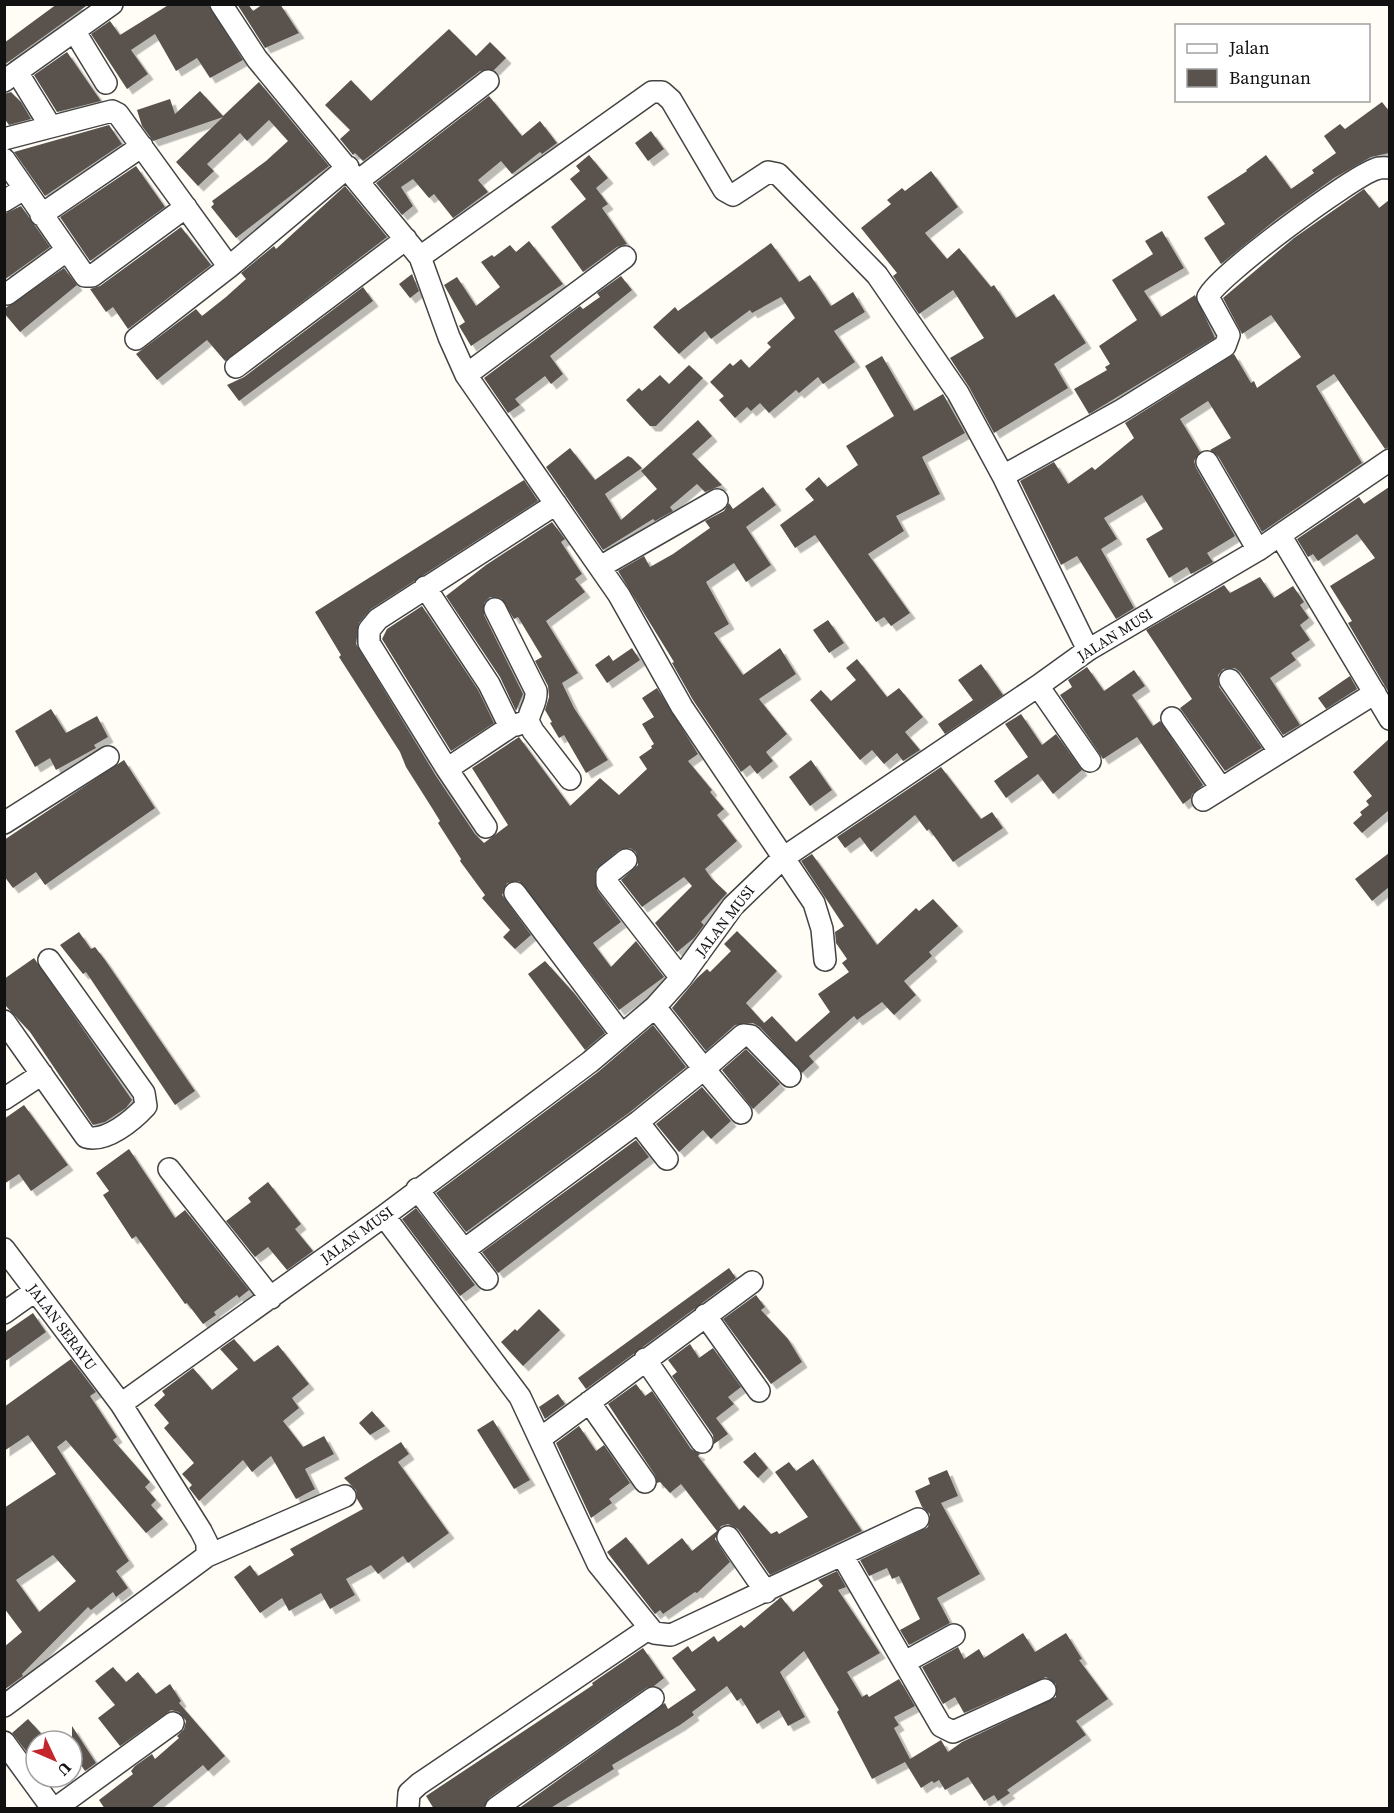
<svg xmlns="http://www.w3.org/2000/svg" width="1394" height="1813" viewBox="0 0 1394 1813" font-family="'Source Serif 4',serif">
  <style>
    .building { fill: #5a524d; fill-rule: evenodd; filter: url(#shadow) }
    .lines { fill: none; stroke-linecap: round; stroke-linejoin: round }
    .street-casing { stroke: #444; stroke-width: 24 }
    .street { stroke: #fff; stroke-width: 21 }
    .labels { text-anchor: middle; stroke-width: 6; stroke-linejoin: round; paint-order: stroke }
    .street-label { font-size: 15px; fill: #111; stroke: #fff }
  </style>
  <defs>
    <filter id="shadow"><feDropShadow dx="5.5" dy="5.5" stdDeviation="0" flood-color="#0004"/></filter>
  </defs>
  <rect width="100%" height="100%" fill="#fffdf5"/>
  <!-- building -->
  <path class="building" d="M57,4H89L4,65V43Z
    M170,4H208L243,60L210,78L197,58L176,71L155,34L131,50L148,74L127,89L91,34L110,21L120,35Z
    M237,4H248L253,11L263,4H280L299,33L265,48Z
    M449,29L476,56L490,42L506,58L494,70L480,71L363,161L355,153L353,155L340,139L350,130L325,105L351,80L371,101Z
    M67,52L101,101L57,112L34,75Z
    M259,82L329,166L236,238L211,207L214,204L212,201L266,161L288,141L269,120L247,141L240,133L207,164L214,171L198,186L176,162L223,117L153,141L142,126L137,110L170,99L175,114L200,91L223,116Z
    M11,92L21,102L31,119L9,125L4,118V94Z
    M489,96L522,136L540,121L557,143L542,154L540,152L512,174L501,161L478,180L488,192L453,218L434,194L429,198L413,179L401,187L413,206L402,215L376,183Z
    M1382,102L1389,111V153L1371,157L1334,178L1278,218L1221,264L1204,238L1225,224L1207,197L1247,171L1246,170L1266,155L1291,189L1314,173L1312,170L1336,153L1324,136L1340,124L1345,129Z
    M109,125L122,144L45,196L14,152Z
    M651,131L664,149L648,161L635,143Z
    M589,155L608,178L596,188L608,204L602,208L627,244L617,247L583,272L551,227L586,199L570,179L580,171L576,166Z
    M136,166L165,207L90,261L60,217Z
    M931,171L958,207L925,233L947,259L959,248L991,287L994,285L1016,318L1054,294L1086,343L1054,364L1068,388L994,433L969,387L950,358L984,338L953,290L919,314L893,276L897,273L861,228L891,204L887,200L902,188L905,191Z
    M345,186L387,237L225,361L207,340L157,380L136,354L196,309L202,316L226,297L246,279L241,273L274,246L276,249Z
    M1364,189L1379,208L1389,200V447L1385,449L1334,374L1316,386L1362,463L1262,532L1218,456L1210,450L1231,438L1208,401L1180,419L1200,452L1194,461L1196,468L1235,536L1207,553L1213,562L1191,574L1187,567L1169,578L1146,539L1163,529L1142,495L1104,518L1117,539L1101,549L1134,608L1116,619L1077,556L1061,565L1020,481L1054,462L1068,484L1092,467L1095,470L1134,438L1125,423L1234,354L1251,383L1254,381L1257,388L1301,357L1271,315L1242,334L1223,298L1294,238Z
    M21,206L50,247L4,280V214Z
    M181,227L211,265L128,329L113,307L106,312L90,289L100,286Z
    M1162,231L1184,268L1144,291L1161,317L1195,295L1215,338L1089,414L1074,389L1107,370L1105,367L1110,364L1099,346L1137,320L1112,280L1153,254L1145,241Z
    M529,241L563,284L471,346L459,326L465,322L444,285L457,277L476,306L500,287L481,262L492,255L494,257L510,245L516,252Z
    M771,243L799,282L810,275L831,306L853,292L865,312L834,331L855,362L823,384L818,377L799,393L796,390L769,413L760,403L751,411L747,407L735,418L719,400L724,396L710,382L730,363L733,366L741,359L749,368L771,347L767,343L795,318L781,297L752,313L750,310L711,339L705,331L679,354L653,327L675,307L678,311Z
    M64,268L77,285L20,332L4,313V309Z
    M412,274L419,291L410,298L399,284Z
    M621,276L632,290L550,356L563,374L551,384L545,376L515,399L520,405L508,413L484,378L580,306L583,309L600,297L597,293Z
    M363,287L373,301L239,401L227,385L244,377Z
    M882,356L914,411L943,394L965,433L922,457L940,494L896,516L904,531L868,554L910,613L891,626L884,617L876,622L815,535L795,548L780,525L814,500L805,489L819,477L827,487L858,465L846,446L894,416L865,366Z
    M689,365L703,378L656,426H650L626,400L639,388L642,391L660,375L669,384Z
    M698,420L712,436L692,454L722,485L705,492L697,484L670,507L673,511L655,521L653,519L603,550L546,467L570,448L595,480L628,456L632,458L642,468L605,494L621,520L657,489L641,471Z
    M524,480L538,501L371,609L359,623L356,644L436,776L475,834L484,843L508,825L472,768L519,737L570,806L600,778L619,795L647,769L639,757L652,748L651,746L654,744L642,724L654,717L642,698L657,688L698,754L688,761L712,790L710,792L724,809L717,815L737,841L705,869L712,879L727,893L701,922L704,925L694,938L677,952L655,923L692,886L684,877L642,907L621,880L638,865L636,852L630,848L619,850L596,869L597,890L621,922L593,943L611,967L636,941L664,977L619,1010L519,881L507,883L502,895L531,935L515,949L503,937L510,930L482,898L485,895L460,861L461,859L438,823L440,821L432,808L406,767L400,752L339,657L341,655L315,612Z
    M763,487L776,505L746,527L771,565L746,582L734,563L706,582L729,624L714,633L743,675L780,648L796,674L759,699L787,734L766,752L773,761L757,774L750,765L741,772L693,700L672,663L674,662L618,571L644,556L650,567L673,554L710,528L705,521L724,511L729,503L733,509Z
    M1389,487V693L1348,623L1352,621L1330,586L1375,558L1357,534L1318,561L1313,554L1308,557L1297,539L1359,497L1364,504Z
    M552,522L565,539L561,542L582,574L575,579L585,592L546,621L578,673L562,683L574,708L608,760L586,773L564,735L559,738L550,723L552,722L545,710L549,697L548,686L535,661L542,657L518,617L514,619L501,598L490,597L484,603V615L523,694L516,711L500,677L446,596L486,565Z
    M1260,577L1274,598L1293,586L1304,602L1300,605L1309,618L1300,625L1310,640L1291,653L1296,660L1270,678L1300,725L1283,735L1240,672L1235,668L1223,669L1218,675L1219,687L1262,748L1225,771L1180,708L1192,699L1146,630L1224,585L1230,593Z
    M422,606L478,690L494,723L451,751L382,639L387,629Z
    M828,620L844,643L829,653L813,630Z
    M632,648L640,660L607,683L595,665L609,655L613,661Z
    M857,659L887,697L899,688L923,717L905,732L920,750L903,761L897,753L884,764L872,750L860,760L810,700L821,690L831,701L856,680L846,668Z
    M981,664L1003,695L945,734L938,724L973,700L958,680Z
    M1087,667L1104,691L1134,670L1145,686L1132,695L1153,726L1160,721L1203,785L1192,794L1191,798L1183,804L1137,737L1103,759L1060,695L1072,687L1068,680Z
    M1350,676L1357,689L1326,709L1318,698Z
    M51,709L66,733L97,716L108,737L94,745L96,748L56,770L50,758L35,767L15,731Z
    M1021,714L1042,745L1056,734L1082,770L1053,794L1038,774L1006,798L994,781L1028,757L1005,724Z
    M1389,739V810L1362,833L1353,823L1362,815L1360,812L1369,805L1366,801L1372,796L1353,772Z
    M124,760L155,808L45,885L36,872L13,888L4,876V840Z
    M811,760L832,790L810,806L789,777Z
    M941,767L981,819L992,812L1003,828L953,862L929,829L927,831L915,815L871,852L860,837L845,848L837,837Z
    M1389,853V887L1372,901L1355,879Z
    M812,854L877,945L916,908L919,911L933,899L958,926L929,952L932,956L904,981L916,995L894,1015L882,1002L857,1020L854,1016L809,1056L814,1062L802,1073L760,1027L753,1023L735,1025L706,1051L672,1008L697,978L707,969L710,972L731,951L724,944L737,931L777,971L746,1003L764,1023L772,1016L796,1042L830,1012L818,994L849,972L842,963L847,959L836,943L835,932L844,926L801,861Z
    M79,932L91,949L95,947L105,960L195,1091L175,1105L86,972L83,974L60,945Z
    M34,958L132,1100L126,1108L105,1122L93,1125L30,1032L4,1004V979Z
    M545,961L574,993L605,1033L585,1050L528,974Z
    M653,1025L686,1067L630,1112L466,1232L436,1193L598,1072Z
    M746,1049L780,1084L753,1109L722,1070Z
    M702,1087L731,1121L711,1139L703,1130L679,1152L656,1124Z
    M24,1105L68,1165L31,1191L19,1174L4,1184V1119Z
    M636,1140L649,1157L498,1273L482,1252Z
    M129,1149L175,1218L185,1210L249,1290L239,1298L237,1295L214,1312L216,1315L203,1324L187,1303L185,1304L136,1236L132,1239L103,1195L109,1191L96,1173Z
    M268,1182L301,1224L295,1229L313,1251L287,1270L268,1247L255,1257L226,1221L251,1202L248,1198Z
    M416,1208L475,1285L460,1296L402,1219Z
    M729,1268L736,1278L586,1389L578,1378Z
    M756,1295L765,1307L761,1310L788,1339L802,1362L771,1384L723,1319Z
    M539,1309L560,1330L523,1366L501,1342L515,1329L517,1331Z
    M33,1313L46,1332L4,1362V1333Z
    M234,1339L254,1362L278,1345L309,1384L292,1398L299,1408L283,1421L303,1447L324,1436L334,1454L305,1469L315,1489L296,1499L271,1456L252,1472L243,1460L199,1501L189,1488L192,1485L182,1474L194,1463L164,1428L169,1423L154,1405L165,1395L162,1391L193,1368L212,1390L238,1369L220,1349Z
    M690,1344L699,1358L713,1348L741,1387L728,1397L734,1404L716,1418L728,1434L714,1444L713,1435L672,1376L677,1372L668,1360Z
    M71,1359L96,1392L90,1396L117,1437L113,1440L150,1482L145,1487L156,1500L151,1505L163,1519L146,1533L66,1440L57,1447L129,1561L116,1571L128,1588L116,1597L113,1592L91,1610L88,1607L22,1674L23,1676L4,1690V1647L22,1632L4,1608V1508L56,1474L28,1435L4,1451V1407ZM53,1555L76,1581L39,1612L16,1580Z
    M636,1384L645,1396L652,1391L691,1449L700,1454L698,1456L739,1510L744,1505L771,1534L777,1531L779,1534L808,1517L775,1472L789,1462L796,1471L813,1459L862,1531L770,1575L738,1529L728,1524L721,1526L715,1539L730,1562L697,1593L695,1592L663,1614L660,1610L655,1614L607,1552L626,1537L648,1565L682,1538L692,1551L717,1531L681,1484L670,1493L660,1482L657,1483L655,1475L608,1404Z
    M558,1394L565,1404L545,1419L539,1407Z
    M372,1411L385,1426L370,1435L359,1423Z
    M493,1420L530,1480L514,1489L477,1430Z
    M579,1426L596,1451L604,1445L630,1483L609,1499L612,1503L591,1518L556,1443Z
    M401,1442L409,1454L398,1462L449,1533L408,1563L403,1556L378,1574L371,1565L346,1579L355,1595L330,1609L321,1593L289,1611L282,1598L260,1613L234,1577L250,1565L258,1576L294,1555L290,1549L363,1509L357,1499L356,1490L344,1478Z
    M755,1452L768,1468L758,1478L743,1462Z
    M947,1470L958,1496L941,1503L980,1574L937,1598L950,1623L909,1645L900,1630L920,1619L899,1576L892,1579L887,1568L869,1576L860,1560L928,1527L930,1514L922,1507L915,1491L930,1484L928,1478Z
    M837,1571L846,1587L838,1590L880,1653L847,1672L862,1697L867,1694L869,1697L899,1679L915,1706L894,1717L899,1725L894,1728L910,1759L941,1740L948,1752L962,1742L1056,1697V1684L1046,1677L964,1713L955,1697L943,1704L922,1667L958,1647L964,1659L979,1649L984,1658L1023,1633L1035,1652L1066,1633L1082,1659L1079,1660L1108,1699L1076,1721L1086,1735L1007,1790L1010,1793L998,1801L994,1795L984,1801L968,1777L945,1790L939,1780L934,1783L932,1781L921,1788L905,1762L872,1779L837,1712L839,1710L804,1651L780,1672L805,1717L788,1726L779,1710L757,1724L741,1698L737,1701L727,1686L692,1712L694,1715L680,1725L612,1765L614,1769L549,1809H518L665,1703L668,1709L696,1690L672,1658L688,1646L692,1652L714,1636L718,1642L741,1625L744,1628L781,1597L793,1612L823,1586L818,1580Z
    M643,1648L664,1678L654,1686L646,1688L489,1798L483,1809H434L426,1796L593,1685L592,1683Z
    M113,1667L126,1682L138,1672L156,1694L170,1684L181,1701L179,1703L225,1756L208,1771L203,1765L150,1809H105L99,1800L133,1774L131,1771L135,1766L152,1754L155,1759L179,1738L177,1736L184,1729L186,1721L179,1712L171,1710L120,1746L98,1718L115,1705L95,1681Z
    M28,1719L48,1741H36V1764L12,1733Z
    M72,1726L96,1763L85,1771L77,1759L72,1762Z"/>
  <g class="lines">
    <!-- street casing -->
    <g class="street-casing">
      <path id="street" d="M221,4L257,59L420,257L449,337L466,375L619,595L682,707L814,903L822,929L825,960
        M75,32L106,83
        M17,72L46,119
        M4,81L112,4
        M4,139L112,111L118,114L229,267
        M4,159L85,276H92L186,207
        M358,181L488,81
        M4,201L24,189
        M41,215L142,146
        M420,257L652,92H662L671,100L724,190L733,195L768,172L778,174L877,275L958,393L1003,476L1088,650
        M7,294L66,251
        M136,339L229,267L348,167
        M236,367L406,239
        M466,375L625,257
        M1207,462L1258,550
        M1003,476L1122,410L1225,346L1229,335L1208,297C1216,277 1352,176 1376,169C1380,167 1386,168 1390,168
        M1280,535L1390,719
        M600,567L717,500
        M425,587L489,684L510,727L447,769
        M495,609L536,691C537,703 530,709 528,721
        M1230,680L1279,751
        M1038,686L1090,761
        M1172,718L1221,788
        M516,725L528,721L533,731L570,779
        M1203,800L1375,693
        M4,823L108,757
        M486,827L447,769L369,643V630L378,619L556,504
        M626,860L607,875V883L681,978
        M515,893L622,1035
        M4,1021L86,1137C106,1143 133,1120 146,1106L144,1093L49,960
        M4,1099L42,1074
        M741,1113L704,1069L743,1035L751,1036L790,1076
        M638,1122L667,1159
        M169,1169L271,1298
        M417,1189L464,1250L638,1122L704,1069L655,1007
        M384,1216L520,1397L598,1564L654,1633L671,1635L918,1519
        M4,1249L121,1404L201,1531L207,1543V1556L4,1706
        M464,1250L487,1279
        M4,1313L35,1291
        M705,1315L759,1391
        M645,1359L702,1442
        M589,1402L645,1482
        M121,1404L384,1216L590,1062L655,1007L681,978L733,906L783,858L1038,686L1088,650L1258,550L1390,460
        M541,1438L752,1282
        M728,1537L766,1592
        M842,1555L941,1726L953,1732L1045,1690
        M207,1556L345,1496
        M905,1662L954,1635
        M4,1742L52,1808
        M56,1808L173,1723
        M408,1808L409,1793L419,1784L648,1629
        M496,1808L653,1698"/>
    </g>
    <!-- street -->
    <use href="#street" class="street"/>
  </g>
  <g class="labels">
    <!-- street labels -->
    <g class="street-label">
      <text transform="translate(1115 635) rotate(-32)" y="5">JALAN MUSI</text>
      <text transform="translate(725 921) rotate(-52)" y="5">JALAN MUSI</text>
      <text transform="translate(357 1235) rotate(-36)" y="5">JALAN MUSI</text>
      <text transform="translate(62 1327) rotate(53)" y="5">JALAN SERAYU</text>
    </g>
  </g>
  <!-- border -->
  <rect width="1394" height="1813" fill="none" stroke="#111111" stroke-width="12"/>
  <!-- legend -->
  <rect x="1175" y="24" width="195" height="78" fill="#ffffff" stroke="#a0a0a0" stroke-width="1.5"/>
  <rect x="1187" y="44" width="30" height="9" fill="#ffffff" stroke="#a0a0a0" stroke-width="1.5"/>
  <text x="1229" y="54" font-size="18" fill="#111111">Jalan</text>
  <rect x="1187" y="69" width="30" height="18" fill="#5a524d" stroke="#a0a0a0" stroke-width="1.5"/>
  <text x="1229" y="84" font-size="18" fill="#111111">Bangunan</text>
  <!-- north arrow -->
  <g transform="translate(54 1759) rotate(134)"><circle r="28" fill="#ffffff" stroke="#a0a0a0" stroke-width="1.5"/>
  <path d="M0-4.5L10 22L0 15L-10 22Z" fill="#c4262e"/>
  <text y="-9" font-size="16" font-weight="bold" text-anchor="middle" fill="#111111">U</text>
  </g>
</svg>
